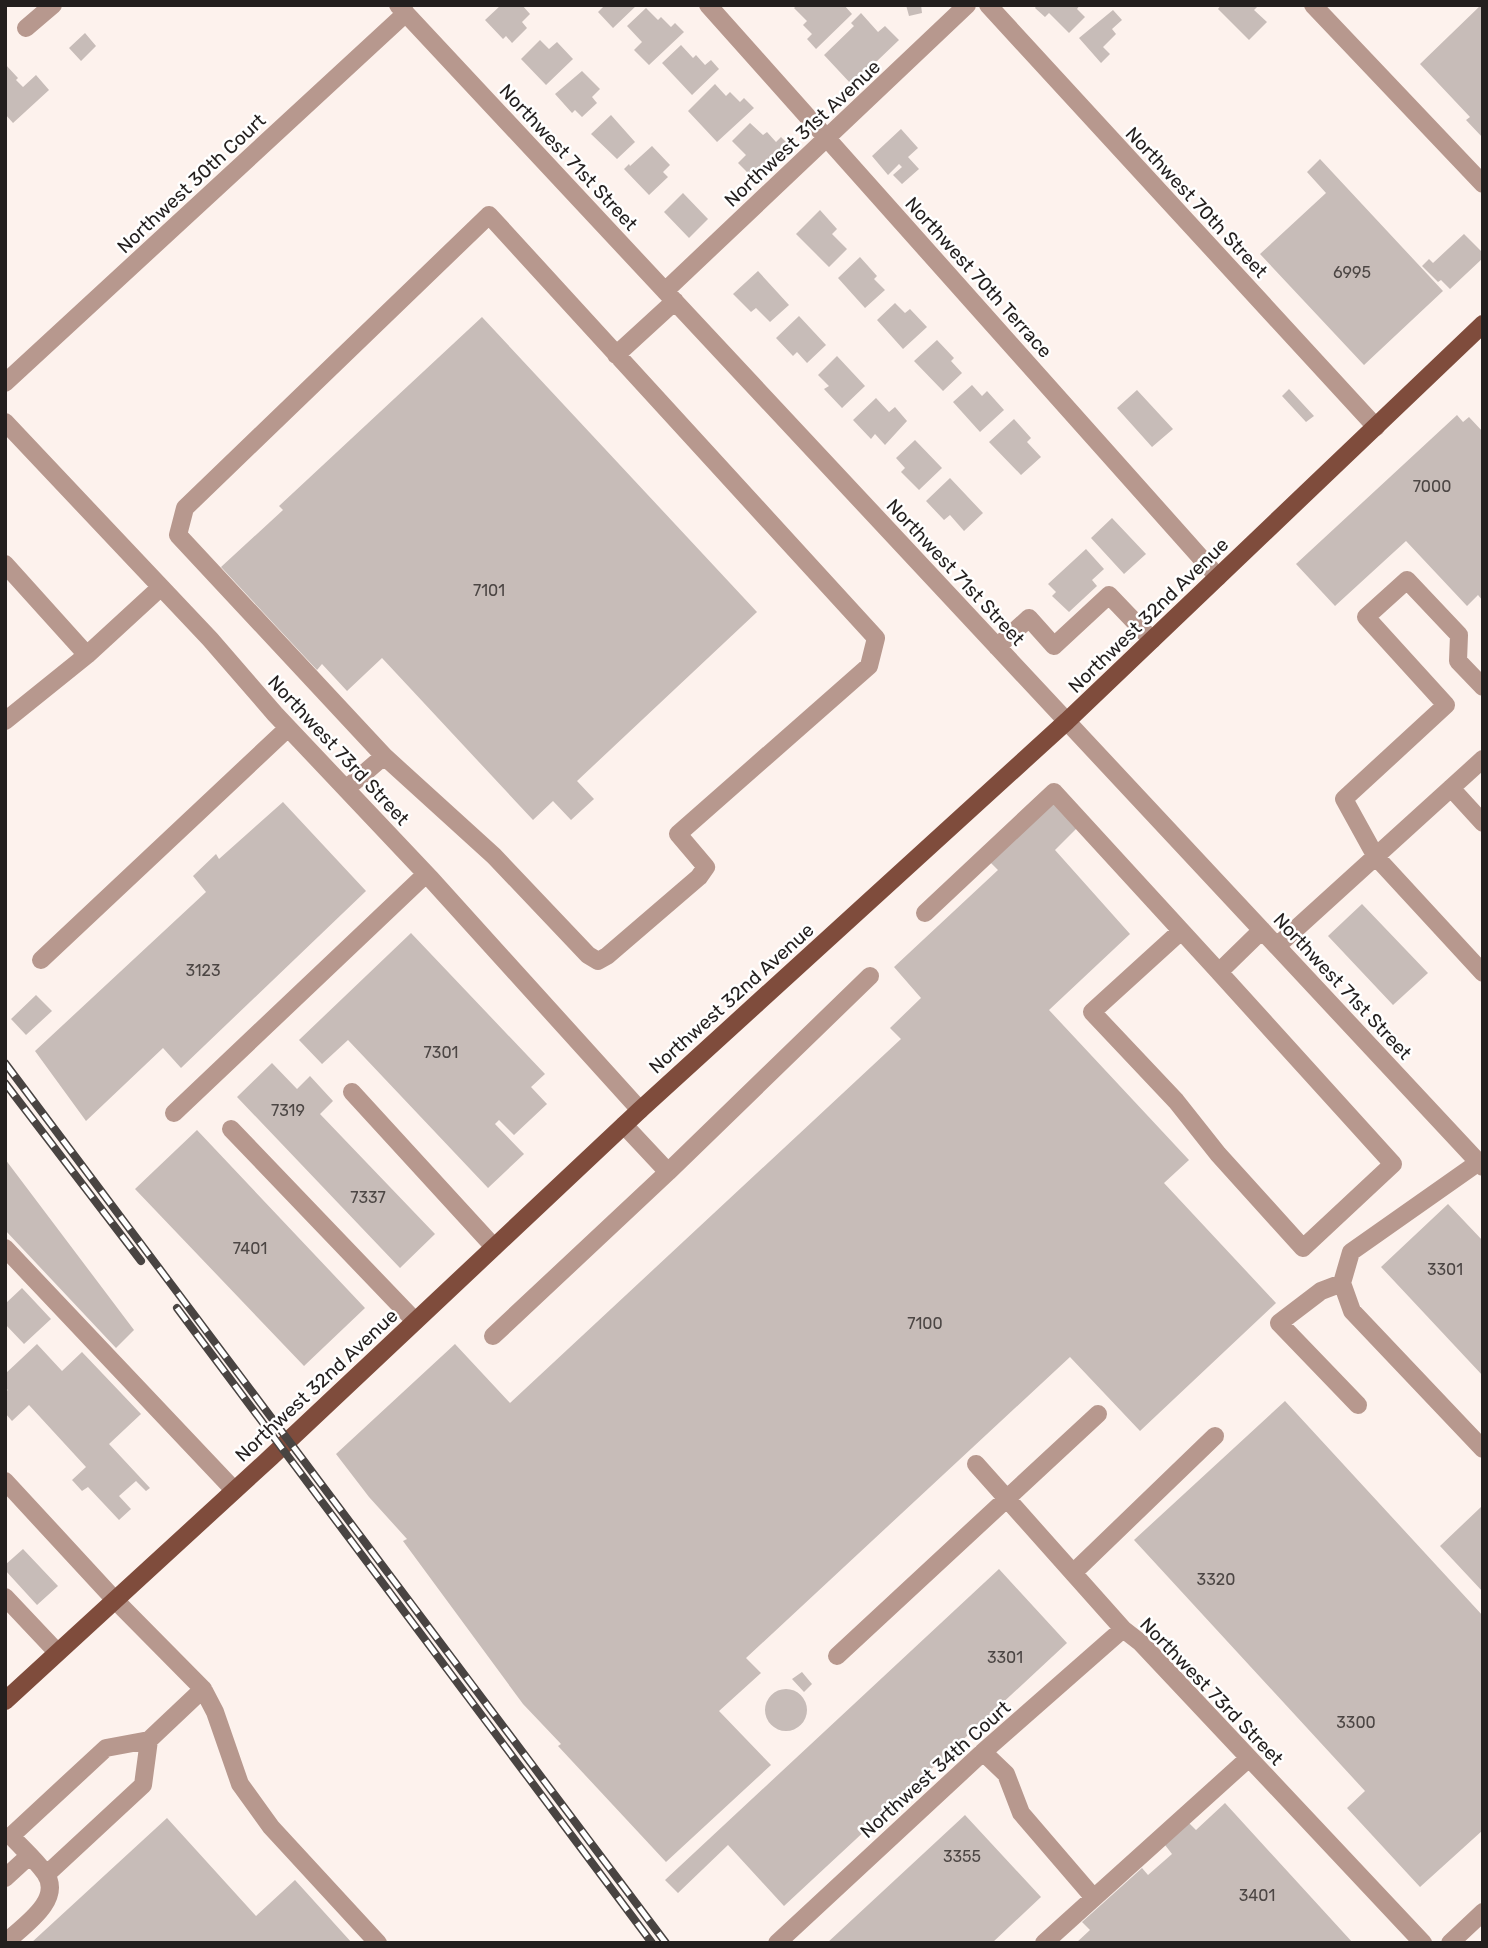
<svg xmlns="http://www.w3.org/2000/svg" width="1488" height="1948" viewBox="0 0 1488 1948" font-family="Rubik,sans-serif">
  <style>
    .building { fill: #c7bcb8 }
    .lines { fill: none; stroke-linecap: round; stroke-linejoin: round }
    .minor { stroke: #b7988e; stroke-width: 18 }
    .major { stroke: #7f4c3c; stroke-width: 18 }
    .rail-casing { stroke: #494442; stroke-width: 8 }
    .rail { stroke: #fff; stroke-width: 5; stroke-dasharray: 16; stroke-linecap: butt }
    .labels { text-anchor: middle; stroke-width: 5; stroke-linejoin: round; paint-order: stroke }
    .number-label { font-size: 16px; fill: #4c4644 }
    .street-label { font-size: 19px; fill: #231f1e; stroke: #fff }
  </style>
  <rect width="100%" height="100%" fill="#fdf2ed"/>
  <!-- building -->
  <path class="building" d="M501,5H522L530,14L522,22L527,28L512,43L506,36L503,39L485,20Z
    M605,5H637L613,28L598,12Z
    M797,5H844L852,14L816,49L807,39L812,34L803,25L807,21L794,8Z
    M906,5H921L922,13L909,16Z
    M1037,5H1080L1077,9L1085,17L1069,33L1049,13L1045,17L1035,8Z
    M1221,5H1259L1254,10L1267,22L1249,40L1218,9Z
    M1481,5H1483V138L1466,120L1470,117L1420,64Z
    M646,8L658,20L661,17L671,27L675,23L684,32L649,65L634,50L642,42L627,26Z
    M1113,10L1122,20L1112,29L1116,34L1103,47L1110,54L1101,63L1079,38Z
    M861,13L878,32L885,26L899,40L852,85L824,55L854,26L851,23Z
    M85,33L96,46L81,61L69,48Z
    M540,40L549,49L557,42L573,59L546,85L521,59Z
    M681,45L693,58L696,55L705,65L711,60L719,69L692,95L662,63Z
    M5,64L18,78L16,80L23,87L36,75L49,90L13,123L5,114Z
    M582,71L600,89L592,97L597,103L582,117L575,110L572,113L555,94Z
    M715,84L726,96L730,92L740,102L744,98L754,108L717,142L688,111Z
    M611,115L635,142L617,159L591,134Z
    M750,123L763,135L767,132L776,142L781,137L789,145L755,180L738,163L746,155L732,141Z
    M901,129L918,148L908,157L919,169L902,184L893,175L902,167L899,164L888,175L872,156Z
    M652,146L670,165L663,172L668,177L649,195L624,169L629,164L630,166Z
    M1320,159L1443,291L1364,365L1260,254L1326,193L1307,172Z
    M683,193L708,219L689,238L664,212Z
    M820,210L837,229L832,234L847,249L829,267L796,234Z
    M1464,234L1483,253V258L1450,289L1441,280L1438,282L1422,266L1429,259L1433,263Z
    M860,257L877,276L874,279L885,290L865,308L838,278Z
    M758,271L789,305L770,322L756,308L751,312L733,294Z
    M895,303L905,313L910,309L927,327L903,349L877,320Z
    M799,316L826,345L807,363L797,352L793,356L776,338Z
    M482,317L757,612L577,781L594,799L571,820L553,801L533,820L382,658L347,691L322,664L317,670L221,567L283,510L279,506Z
    M937,340L954,358L951,361L962,373L943,391L914,361Z
    M837,356L865,386L842,408L824,389L829,386L818,375Z
    M972,385L982,396L987,391L1004,410L980,432L953,402Z
    M1289,389L1314,416L1306,422L1282,396Z
    M1137,390L1173,429L1152,447L1117,408Z
    M876,398L889,412L895,407L907,421L885,445L875,434L871,439L853,420Z
    M1457,415L1463,422L1469,417L1483,432V601L1478,595L1467,606L1406,541L1335,606L1296,564Z
    M1014,419L1031,438L1027,442L1041,457L1021,475L989,442Z
    M915,440L942,468L919,490L901,472L905,468L896,458Z
    M950,478L983,513L964,531L950,515L944,520L926,501Z
    M1112,518L1146,554L1124,574L1091,538Z
    M1086,549L1104,569L1092,580L1097,586L1069,612L1052,596L1056,592L1048,584Z
    M283,802L366,891L181,1068L163,1048L86,1121L35,1051L206,892L193,876L216,854L219,859Z
    M1052,802L1077,828L1055,850L1130,934L1049,1010L1189,1160L1164,1183L1276,1303L1140,1431L1070,1357L746,1658L761,1673L719,1711L771,1765L666,1862L558,1746L561,1744L523,1704L403,1541L407,1539L369,1497L336,1454L455,1344L510,1403L901,1039L890,1028L921,998L894,967L998,870L987,859Z
    M1362,904L1428,973L1393,1005L1328,936Z
    M411,933L545,1074L531,1087L547,1104L514,1135L499,1120L495,1124L524,1154L488,1188L348,1040L322,1064L299,1040Z
    M36,995L52,1011L26,1035L11,1019Z
    M272,1063L297,1089L310,1076L333,1101L320,1114L435,1234L400,1268L237,1097Z
    M197,1130L365,1308L304,1366L135,1189Z
    M5,1159L134,1330L116,1348L5,1230Z
    M1448,1204L1483,1241V1376L1381,1267Z
    M22,1288L51,1319L24,1344L5,1324V1304Z
    M37,1344L62,1371L82,1352L141,1414L109,1444L150,1488L146,1491L136,1481L119,1496L131,1509L119,1520L88,1487L82,1491L72,1480L86,1467L29,1405L12,1421L5,1413V1392L8,1390L5,1388V1374Z
    M1285,1401L1483,1616V1830L1420,1887L1347,1808L1365,1791L1134,1540Z
    M1481,1507L1483,1509V1592L1440,1546Z
    M23,1549L58,1586L37,1605L5,1570V1565Z
    M999,1569L1067,1643L784,1906L728,1845L678,1893L665,1880Z
    M802,1672L812,1684L804,1692L792,1679Z
    M765 1710a21 21 0 1 1 42 0a21 21 0 1 1-42 0Z
    M1225,1803L1353,1943H1076L1090,1930L1082,1922L1142,1868L1148,1875L1172,1854L1165,1845L1189,1823L1196,1830Z
    M965,1815L1041,1897L992,1943H827Z
    M167,1818L256,1916L295,1880L352,1943H31Z"/>
  <g class="lines">
    <!-- minor -->
    <path class="minor" d="M398,5L1483,1167
      M708,5L1218,577
      M988,5L1376,427
      M1313,5L1483,184
      M26,28L53,5
      M665,291L967,5
      M616,355L675,301
      M5,383L406,13
      M5,422L210,639L275,714L431,879L640,1110
      M5,564L87,655L161,587
      M997,647L1029,618L1054,646L1109,595L1152,640
      M1483,687L1458,661L1459,635L1407,580L1366,617L1446,705L1344,799L1376,857L1483,973
      M5,721L87,655
      M1451,788L1483,823
      M346,789L384,756L494,856L588,955L598,961L607,956L699,877L706,867L678,834L869,666L876,638L489,215L185,508L178,535L384,756
      M925,913L1054,792L1219,972L1262,930
      M1181,931L1092,1012L1176,1101L1218,1154L1303,1248L1393,1164L1219,972
      M1277,946L1483,759
      M41,960L288,728
      M352,1092L494,1247
      M174,1113L426,874
      M231,1129L415,1321
      M1479,1162L1351,1252L1342,1283L1352,1311L1483,1449
      M668,1172L870,976
      M5,1248L234,1490
      M1342,1283L1321,1291L1279,1323L1358,1405
      M493,1336L668,1172L624,1125
      M976,1464L1123,1629L1141,1643L1423,1943
      M5,1481L114,1599L203,1689L215,1712L240,1784L271,1827L378,1943
      M1073,1573L1215,1436
      M5,1597L57,1652
      M837,1656L1098,1414
      M983,1752L1006,1774L1021,1813L1094,1898
      M47,1874L143,1785L149,1740
      M5,1878L29,1856
      M5,1943C23,1926 64,1900 45,1873C35,1859 22,1848 11,1836L106,1748L149,1740L203,1689
      M777,1943L983,1752L1123,1629
      M1044,1943L1249,1758
      M1450,1943L1483,1912"/>
    <!-- major -->
    <path class="major" d="M5,1701L271,1457L640,1110L1067,721L1483,324"/>
    <!-- rail casing -->
    <g class="rail-casing">
      <path id="rail" d="M5,1063L666,1943
        M5,1083L141,1261
        M177,1308L652,1943"/>
    </g>
    <!-- rail -->
    <use href="#rail" class="rail"/>
  </g>
  <g class="labels">
    <!-- number labels -->
    <g class="number-label">
      <text x="1352" y="278">6995</text>
      <text x="1432" y="492">7000</text>
      <text x="489" y="596">7101</text>
      <text x="203" y="976">3123</text>
      <text x="441" y="1058">7301</text>
      <text x="288" y="1116">7319</text>
      <text x="368" y="1203">7337</text>
      <text x="250" y="1254">7401</text>
      <text x="1445" y="1275">3301</text>
      <text x="925" y="1329">7100</text>
      <text x="1216" y="1585">3320</text>
      <text x="1005" y="1663">3301</text>
      <text x="1356" y="1728">3300</text>
      <text x="962" y="1862">3355</text>
      <text x="1257" y="1901">3401</text>
    </g>
    <!-- street labels -->
    <g class="street-label">
      <text transform="translate(802 133) rotate(-43)" y="7">Northwest 31st Avenue</text>
      <text transform="translate(569 157) rotate(47)" y="7">Northwest 71st Street</text>
      <text transform="translate(191 183) rotate(-43)" y="7">Northwest 30th Court</text>
      <text transform="translate(1197 202) rotate(47)" y="7">Northwest 70th Street</text>
      <text transform="translate(979 277) rotate(48)" y="7">Northwest 70th Terrace</text>
      <text transform="translate(956 572) rotate(47)" y="7">Northwest 71st Street</text>
      <text transform="translate(1148 615) rotate(-44)" y="7">Northwest 32nd Avenue</text>
      <text transform="translate(339 750) rotate(47)" y="7">Northwest 73rd Street</text>
      <text transform="translate(1343 986) rotate(47)" y="7">Northwest 71st Street</text>
      <text transform="translate(731 998) rotate(-42)" y="7">Northwest 32nd Avenue</text>
      <text transform="translate(316 1385) rotate(-43)" y="7">Northwest 32nd Avenue</text>
      <text transform="translate(1212 1691) rotate(46)" y="7">Northwest 73rd Street</text>
      <text transform="translate(935 1769) rotate(-42)" y="7">Northwest 34th Court</text>
    </g>
  </g>
  <!-- border -->
  <rect width="1488" height="1948" fill="none" stroke="#231f1e" stroke-width="14"/>
</svg>
